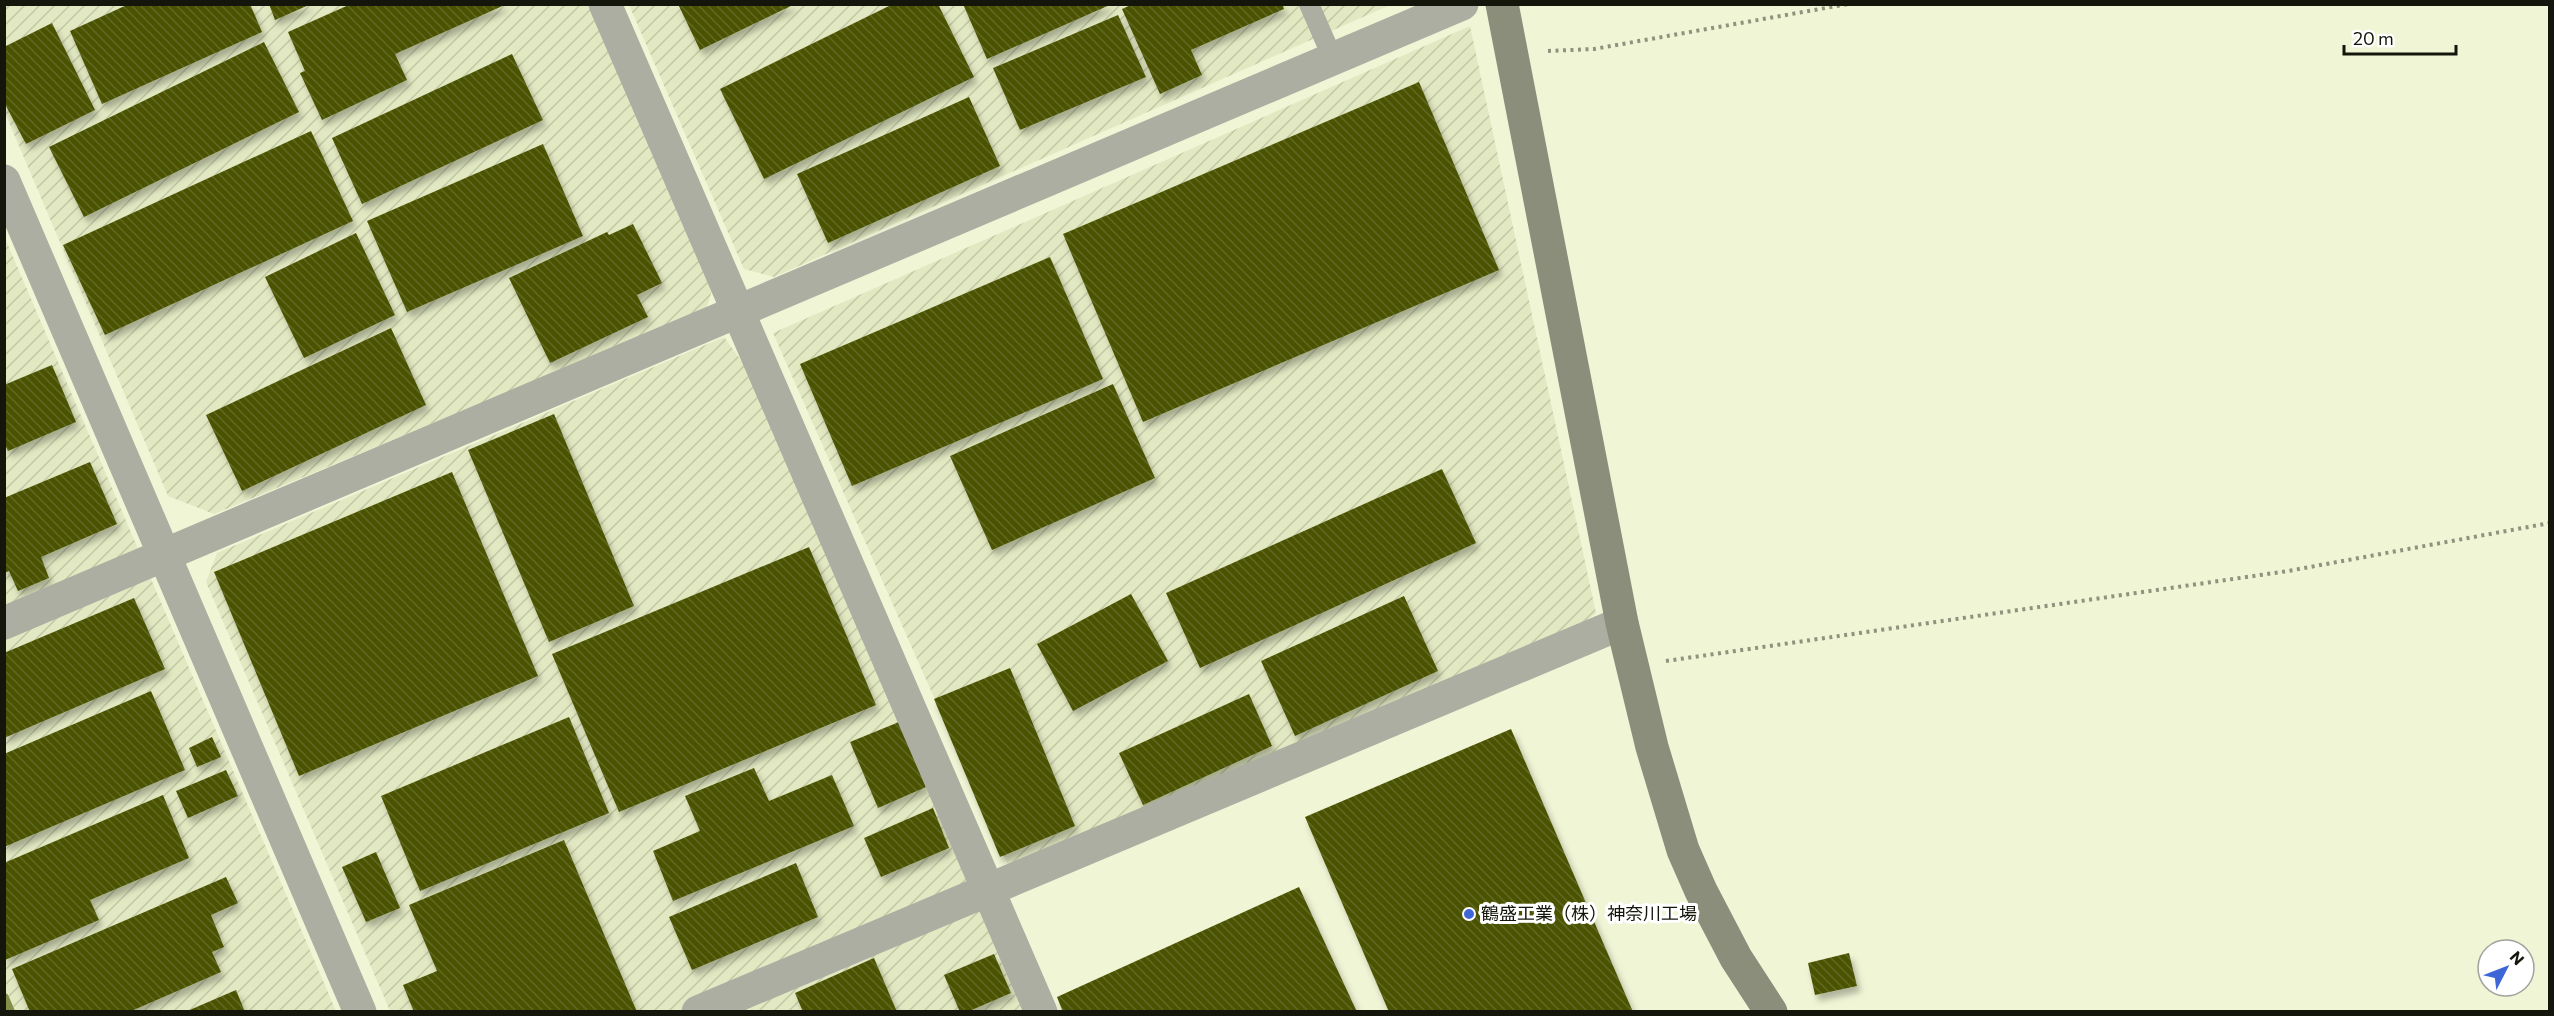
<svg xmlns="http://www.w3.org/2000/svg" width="2554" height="1016" viewBox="0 0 2554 1016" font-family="Commissioner,'Noto Sans JP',sans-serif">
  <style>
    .industrial { fill: url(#industrial-furrows) }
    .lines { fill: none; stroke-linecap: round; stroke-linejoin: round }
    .stream { stroke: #838e49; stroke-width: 10 }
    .building { fill: url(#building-back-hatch); filter: url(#shadow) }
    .path { stroke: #8f937d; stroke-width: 4; stroke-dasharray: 3 4.5; stroke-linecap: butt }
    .lane { stroke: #acaea1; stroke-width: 20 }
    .street { stroke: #acaea1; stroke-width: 33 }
    .secondary { stroke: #8a8e7b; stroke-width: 33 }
    .poi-dot { fill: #3e66d7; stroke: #fff; stroke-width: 2 }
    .labels { text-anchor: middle; stroke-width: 6; stroke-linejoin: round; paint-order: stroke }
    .poi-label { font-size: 18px; fill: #14160b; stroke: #fff; text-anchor: start }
  </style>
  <defs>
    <pattern id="industrial-furrows" width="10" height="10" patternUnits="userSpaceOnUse" patternTransform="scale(1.5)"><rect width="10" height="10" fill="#e2e9c2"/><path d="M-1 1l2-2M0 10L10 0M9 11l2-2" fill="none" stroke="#c1c7a5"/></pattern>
    <pattern id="building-back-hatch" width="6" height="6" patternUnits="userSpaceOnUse" patternTransform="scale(1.5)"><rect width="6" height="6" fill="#4b5301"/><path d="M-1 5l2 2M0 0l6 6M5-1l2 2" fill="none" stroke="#616725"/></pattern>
    <filter id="shadow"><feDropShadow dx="3.5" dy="6" stdDeviation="3" flood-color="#0004"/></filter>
  </defs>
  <rect width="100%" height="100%" fill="#eff5d5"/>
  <!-- industrial -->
  <path class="industrial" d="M4,5H595L715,281L706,310L214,514L168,496L5,113Z
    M629,5H1390L774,277L744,269Z
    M1470,26L1596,613L1584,623L1011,872L773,333Z
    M5,238L336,1011H5Z
    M724,337L746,367L1026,1011H390L206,582L217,553Z"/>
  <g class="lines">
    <!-- stream -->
    <path class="stream" d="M4,998L10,1012"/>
  </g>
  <!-- building -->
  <path class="building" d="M129,4H250L262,32L102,104L70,31Z
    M269,4H311L275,20Z
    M351,4H507L395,54L407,80L322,120L300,73L305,71L288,32Z
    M678,4H795L700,50Z
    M893,4H938L974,77L764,179L720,89Z
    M963,4H1112L987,59Z
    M1133,4H1282L1284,9L1191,50L1202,75L1160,94L1122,9Z
    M1118,15L1146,77L1020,130L993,68Z
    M52,23L95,110L26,144L4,102V47Z
    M264,42L299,112L84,217L49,147Z
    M512,54L543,120L362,204L332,138Z
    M1419,82L1499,270L1143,422L1063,234Z
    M969,97L1000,166L828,243L797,174Z
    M311,131L353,221L105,335L63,245Z
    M543,144L583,236L407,312L367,221Z
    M633,224L662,283L637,295L648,317L550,363L509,278L607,232L609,235Z
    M356,233L395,315L304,358L265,277Z
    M1050,257L1103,379L852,486L800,364Z
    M391,328L426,405L242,491L206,415Z
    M52,365L76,422L8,451L4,443V385Z
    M1113,384L1155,478L992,550L950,456Z
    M554,414L634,606L549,642L468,450Z
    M90,462L117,524L41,557L49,578L18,591L9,571L4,573V498Z
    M1442,469L1476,543L1200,668L1166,593Z
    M452,472L538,676L299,776L214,572Z
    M809,547L876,705L619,812L552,654Z
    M1131,594L1168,661L1073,711L1037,644Z
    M1404,596L1438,671L1295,736L1261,661Z
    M134,598L165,669L4,738V653Z
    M1010,668L1075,826L1000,857L934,699Z
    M151,691L185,770L4,847V754Z
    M1249,694L1272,746L1143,805L1119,753Z
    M569,717L609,813L420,891L381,796Z
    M899,722L926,787L878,808L850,742Z
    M1511,729L1633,1012H1389L1305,817Z
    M212,737L221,757L197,767L189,748Z
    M754,768L769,801L832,775L854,826L673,901L653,851L700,831L685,796Z
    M226,770L238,796L188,818L176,791Z
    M163,795L189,858L90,900L99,920L5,960L4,863Z
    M933,808L949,848L881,877L864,838Z
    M564,840L637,1012H414L403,985L437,971L409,905Z
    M376,852L400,908L366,922L342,867Z
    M796,863L818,917L692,970L669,917Z
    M226,877L238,903L211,915L224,947L212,952L221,972L129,1012H30L12,969Z
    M1299,887L1357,1012H1063L1057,997Z
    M1849,953L1857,986L1815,995L1808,963Z
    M994,954L1011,993L967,1012H960L944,975Z
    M874,958L897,1012H803L795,993Z
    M236,990L245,1012H185Z"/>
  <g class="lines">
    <!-- path -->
    <path class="path" d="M1548,51L1594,49L1848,4
      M1666,661L2288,571L2550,523"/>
    <!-- lane -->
    <path class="lane" d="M1309,4L1333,59"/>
    <!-- street -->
    <path class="street" d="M605,4L1041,1012
      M4,181L360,1012
      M4,623L1462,4
      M698,1012L1622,623"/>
    <!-- secondary -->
    <path class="secondary" d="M1502,4L1622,623L1652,747L1683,850L1701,891L1736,958L1771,1012"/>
  </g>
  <!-- markers -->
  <circle class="poi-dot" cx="1469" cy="914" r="6"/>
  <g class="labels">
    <!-- poi labels -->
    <g class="poi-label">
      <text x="1481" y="920">鶴盛工業（株）神奈川工場</text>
    </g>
  </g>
  <!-- border -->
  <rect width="2554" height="1016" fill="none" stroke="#14160b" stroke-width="12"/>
  <!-- north arrow -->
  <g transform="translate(2506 968) rotate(48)"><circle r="28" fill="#ffffff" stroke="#a1a29d" stroke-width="1.5"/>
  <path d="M0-4.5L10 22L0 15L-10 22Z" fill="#3e66d7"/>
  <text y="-9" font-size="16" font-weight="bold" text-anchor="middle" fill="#14160b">N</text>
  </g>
  <!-- scale -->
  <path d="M2344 45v9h112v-9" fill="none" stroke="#14160b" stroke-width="3"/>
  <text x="2353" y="45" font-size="18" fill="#14160b" stroke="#ffffff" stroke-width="4.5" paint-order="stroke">20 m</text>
</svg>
